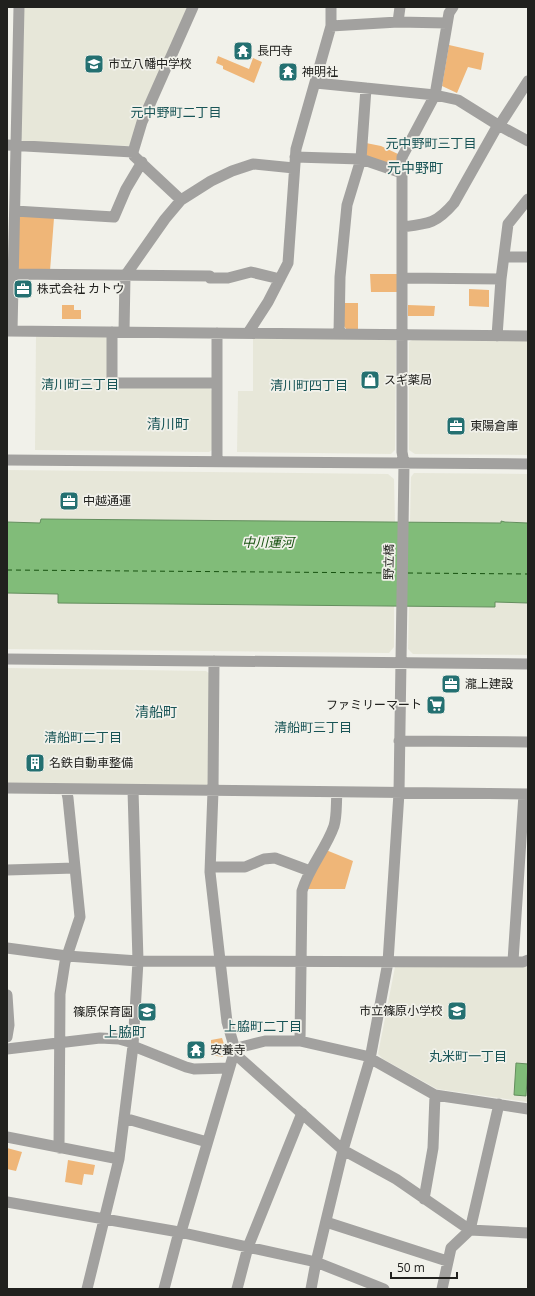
<svg xmlns="http://www.w3.org/2000/svg" width="535" height="1296" viewBox="0 0 535 1296" font-family="'Open Sans','Noto Sans JP',sans-serif">
  <style>
    .built { fill: #e7e7d9 }
    .green { fill: #efb678 }
    .water { fill: #81bc79; stroke: #648e5e }
    .lines { fill: none; stroke-linecap: round; stroke-linejoin: round }
    .ferry { stroke: #175210; stroke-width: 1; stroke-dasharray: 5 4; stroke-linecap: butt }
    .minor { stroke: #a2a19f; stroke-width: 11 }
    .labels { text-anchor: middle; stroke-width: 3.5; stroke-linejoin: round; paint-order: stroke }
    .poi-label { font-size: 12px; fill: #21211e; stroke: #f1f1ea; text-anchor: start }
    .street-label { font-size: 12px; fill: #21211e; stroke: #f1f1ea }
    .neighbourhood-label { font-size: 13px; fill: #185456; stroke: #f1f1ea }
    .water-label { font-size: 13px; font-style: italic; fill: #175210; stroke: #f1f1ea }
    .quarter-label { font-size: 14px; fill: #185456; stroke: #f1f1ea }
  </style>
  <rect width="100%" height="100%" fill="#f1f1ea"/>
  <!-- built -->
  <path class="built" d="M24,7H190L129,146L23,142L21,138Z
    M36,336H107L108,386L209,387L212,391V450L209,452L35,450Z
    M253,337L394,339L396,341L395,450L391,454L237,452L238,391H253Z
    M412,340L528,341V455L415,454L409,450V342Z
    M7,470L388,474L394,479L395,522L41,519L40,523L7,522Z
    M414,473L528,474V523L501,521V523L410,522L411,477Z
    M7,593L59,594V603L394,606V647L389,653L7,649Z
    M495,602L528,603V655L413,654L408,649L409,605L494,607Z
    M7,668L206,671L210,674L209,784L205,786L7,784Z
    M395,967H528V1102L437,1089L383,1059L378,1054Z"/>
  <!-- green -->
  <path class="green" d="M449,45L484,53L481,70L468,67L457,93L442,86Z
    M218,56L249,69L253,58L262,62L254,83L223,69V66L216,63Z
    M366,143L381,146L398,154L397,165L394,167L365,155Z
    M21,215L54,218L50,271H20L18,268L19,218Z
    M370,274H398V292H371Z
    M469,289L489,290V307L469,306Z
    M344,303H358V330H347L343,325Z
    M62,305H74V310H81V319H62Z
    M408,305L435,306L434,316H408Z
    M326,850L353,861L345,889H307Z
    M222,1038L226,1050L223,1057L211,1055V1040Z
    M7,1148L22,1152L16,1171L7,1169Z
    M68,1160L95,1165L93,1175L84,1174L82,1185L65,1182Z"/>
  <!-- water -->
  <path class="water" d="M41,519L501,523V521L505,522L528,523V603L495,602V607L58,603V594L7,593V522L40,523Z
    M516,1063L528,1064L526,1096L514,1095Z"/>
  <g class="lines">
    <!-- ferry -->
    <path class="ferry" d="M7,570L396,573
      M408,573L528,574"/>
    <!-- minor -->
    <path class="minor" d="M398,22L400,7
      M331,26L398,22L447,23
      M316,83L435,95L458,100L498,125L528,141
      M499,126L528,81
      M7,145L133,152
      M295,157L361,159L402,173
      M181,200L134,156L133,152L142,122L193,7
      M15,211L114,217L126,189L142,162
      M402,227C428,224 436,224 454,203L498,125
      M504,257H528
      M13,274L210,276
      M210,278H228L251,272L280,279
      M403,278L501,279
      M7,331L528,336
      M12,331L19,7
      M112,332V383H217
      M124,332L125,276L165,219L181,200L211,181L232,171L253,164L294,168
      M248,333L268,302L288,263L296,149L331,26V7
      M339,334L340,277L347,205L361,159L366,88
      M497,336L501,279L508,224L528,199
      M7,460L528,464
      M217,461V333
      M7,659L528,664
      M399,741L528,742
      M7,788L528,794
      M211,867H245L264,859L275,858L310,871
      M7,870L75,868
      M7,948L67,956L138,961L486,962H523L528,960
      M513,961L524,794
      M7,995L9,1025L7,1037
      M300,1041L302,891C309,867 326,849 334,826C337,816 336,804 337,792
      M133,1046L186,1067L194,1069L229,1068
      M7,1049L100,1038L119,1039L133,1043
      M234,1053L343,1150L396,1179L470,1230L499,1104
      M234,1053L241,1047L265,1041H300L366,1056L435,1095L528,1109
      M124,1118L207,1142
      M7,1137L119,1159
      M59,1148L60,994L65,962L80,917L68,798L66,789
      M424,1199L433,1148L435,1095
      M7,1202L179,1232L316,1262L384,1289
      M326,1222L447,1261
      M181,1232L234,1053V1046L227,1022L210,872L213,791L214,661
      M87,1289L119,1159L133,1046L138,961L133,790
      M164,1289L179,1232
      M237,1289L248,1247L302,1113
      M311,1289L316,1262L343,1150L370,1059L388,962L399,793L404,463L402,452V157L435,95L449,13L453,7
      M442,1289L451,1248L470,1230L528,1233"/>
  </g>
  <!-- icons -->
  <defs>
    <g id="temple-square" transform="scale(1)"><rect x="-9" y="-9" width="18" height="18" rx="4" fill="#247071" stroke="#f1f1ea"/><path d="M0-6L5-2H3V0L6.5 2.5H4V6H1.5V3h-3V6H-4V2.5H-6.5L-3 0V-2H-5Z" fill="#fff"/></g>
    <g id="school-square" transform="scale(1)"><rect x="-9" y="-9" width="18" height="18" rx="4" fill="#247071" stroke="#f1f1ea"/><path d="M0-5L7-2L0 1L-7-2ZM-4 1L0 2.5L4 1V4Q0 6-4 4Z" fill="#fff"/></g>
    <g id="office-square" transform="scale(1)"><rect x="-9" y="-9" width="18" height="18" rx="4" fill="#247071" stroke="#f1f1ea"/><path d="M-6-3h4V-5.5h4V-3h4V5H-6ZM-1-4.5V-3h2v-1.5ZM-6 0V1H6V0Z" fill="#fff"/></g>
    <g id="shop-square" transform="scale(1)"><rect x="-9" y="-9" width="18" height="18" rx="4" fill="#247071" stroke="#f1f1ea"/><path d="M-5-2.5h2.3a2.7 3.5 0 0 1 5.4 0H5L5.5 6h-11ZM-1.5-2.5h3a1.5 2.3 0 0 0-3 0Z" fill="#fff"/></g>
    <g id="supermarket-square" transform="scale(1)"><rect x="-9" y="-9" width="18" height="18" rx="4" fill="#247071" stroke="#f1f1ea"/><path d="M-6-5.5h2.5l.6 2H6L4.5 2H-2.5L-4.4-4H-6ZM-1.5 3.2a1.3 1.3 0 1 0 .1 0ZM3 3.2a1.3 1.3 0 1 0 .1 0Z" fill="#fff"/></g>
    <g id="building-square" transform="scale(1)"><rect x="-9" y="-9" width="18" height="18" rx="4" fill="#247071" stroke="#f1f1ea"/><path d="M-4-6H4V6H1V3H-1V6H-4ZM-2.5-4.3h1.7v1.8h-1.7ZM.8-4.3h1.7v1.8H.8ZM-2.5-1h1.7V.8h-1.7ZM.8-1h1.7V.8H.8Z" fill="#fff"/></g>
  </defs>
  <g fill-rule="evenodd">
    <use href="#temple-square" x="243" y="51"/>
    <use href="#school-square" x="94" y="64"/>
    <use href="#temple-square" x="288" y="72"/>
    <use href="#office-square" x="23" y="289"/>
    <use href="#shop-square" x="370" y="380"/>
    <use href="#office-square" x="456" y="426"/>
    <use href="#office-square" x="69" y="501"/>
    <use href="#office-square" x="451" y="684"/>
    <use href="#supermarket-square" x="436" y="705"/>
    <use href="#building-square" x="35" y="763"/>
    <use href="#school-square" x="457" y="1011"/>
    <use href="#school-square" x="147" y="1012"/>
    <use href="#temple-square" x="196" y="1050"/>
  </g>
  <g class="labels">
    <!-- poi labels -->
    <g class="poi-label">
      <text x="257" y="55">長円寺</text>
      <text x="108" y="68">市立八幡中学校</text>
      <text x="302" y="76">神明社</text>
      <text x="37" y="293">株式会社 カトウ</text>
      <text x="384" y="384">スギ薬局</text>
      <text x="470" y="430">東陽倉庫</text>
      <text x="83" y="505">中越通運</text>
      <text x="465" y="688">瀧上建設</text>
      <text x="422" y="709" text-anchor="end">ファミリーマート</text>
      <text x="49" y="767">名鉄自動車整備</text>
      <text x="443" y="1015" text-anchor="end">市立篠原小学校</text>
      <text x="133" y="1016" text-anchor="end">篠原保育園</text>
      <text x="210" y="1054">安養寺</text>
    </g>
    <!-- street labels -->
    <g class="street-label">
      <text transform="translate(389 562) rotate(-89)" y="4">野立橋</text>
    </g>
    <!-- neighbourhood labels -->
    <g class="neighbourhood-label">
      <text x="176" y="117">元中野町二丁目</text>
      <text x="431" y="148">元中野町三丁目</text>
      <text x="80" y="389">清川町三丁目</text>
      <text x="309" y="390">清川町四丁目</text>
      <text x="313" y="732">清船町三丁目</text>
      <text x="83" y="742">清船町二丁目</text>
      <text x="263" y="1031">上脇町二丁目</text>
      <text x="468" y="1061">丸米町一丁目</text>
    </g>
    <!-- water labels -->
    <g class="water-label">
      <text x="268" y="547">中川運河</text>
    </g>
    <!-- quarter labels -->
    <g class="quarter-label">
      <text x="415" y="173">元中野町</text>
      <text x="168" y="429">清川町</text>
      <text x="156" y="717">清船町</text>
      <text x="125" y="1037">上脇町</text>
    </g>
  </g>
  <!-- border -->
  <rect width="535" height="1296" fill="none" stroke="#21211e" stroke-width="16"/>
  <!-- scale -->
  <path d="M391 1272v6h66v-6" fill="none" stroke="#21211e" stroke-width="2"/>
  <text x="397" y="1272" font-size="12" fill="#21211e" stroke="#f1f1ea" stroke-width="3" paint-order="stroke">50 m</text>
</svg>
